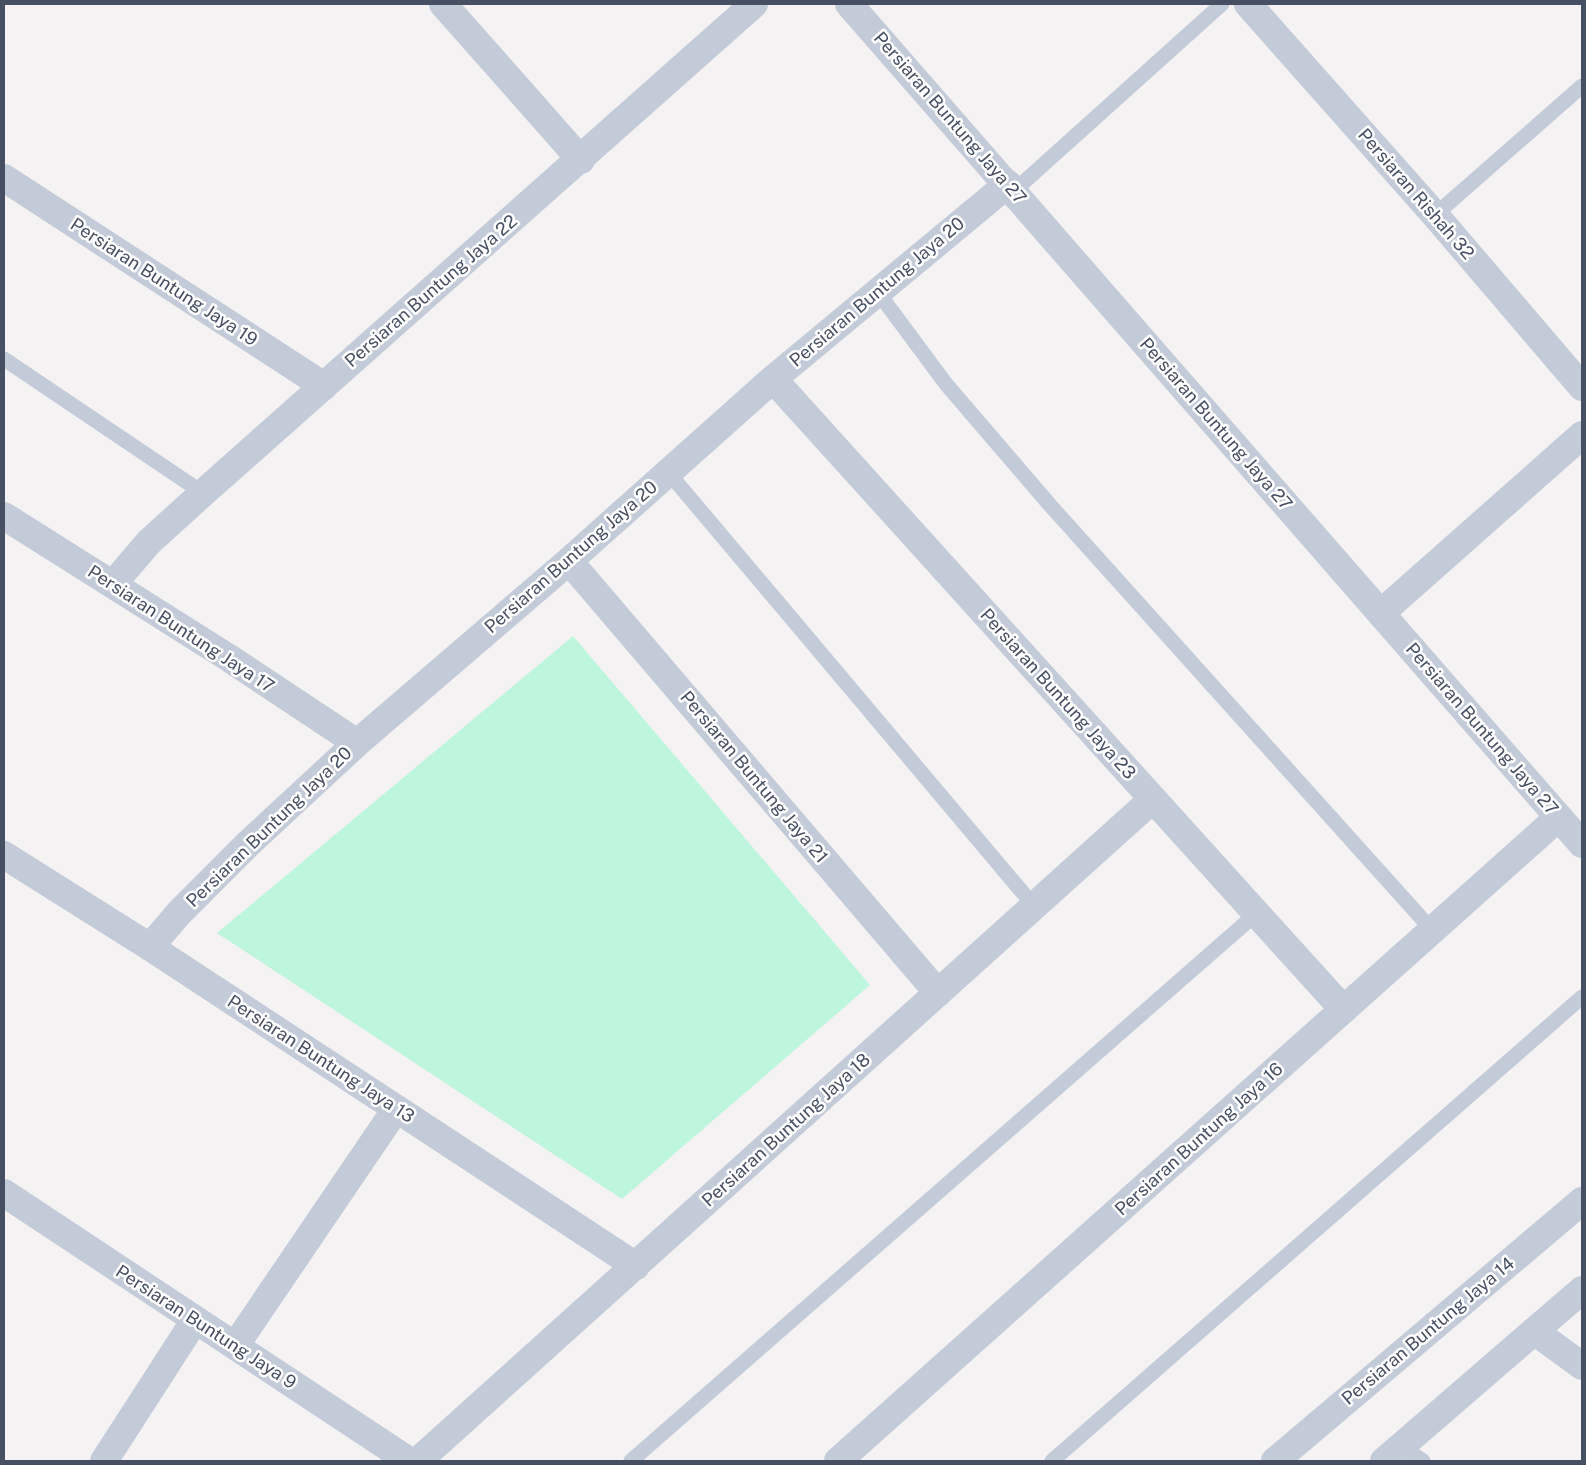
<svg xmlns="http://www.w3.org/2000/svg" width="1586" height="1465" viewBox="0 0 1586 1465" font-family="'Public Sans',sans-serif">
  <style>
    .green { fill: #bdf5dd }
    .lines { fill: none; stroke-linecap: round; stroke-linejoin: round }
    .lane { stroke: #c4cbd8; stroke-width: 15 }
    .street { stroke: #c4cbd8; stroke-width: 28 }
    .labels { text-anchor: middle; stroke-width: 5; stroke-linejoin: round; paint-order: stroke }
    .street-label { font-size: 18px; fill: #475062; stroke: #fff }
  </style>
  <rect width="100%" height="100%" fill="#f4f2f2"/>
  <!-- green -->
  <path class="green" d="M573,636L870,985L622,1199L217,933Z"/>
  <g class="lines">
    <!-- lane -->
    <path class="lane" d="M1014,191L1222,4
      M1435,215L1582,86
      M877,291L946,384L1049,504L1433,931
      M4,359L203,493
      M668,472L1034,906
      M1401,1446L1423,1461
      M631,1461L1257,913
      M1052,1461L1582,997"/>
    <!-- street -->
    <path class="street" d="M443,4L581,160
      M849,4L1582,844
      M1248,4L1435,215L1582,387
      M4,178L324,386
      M773,379L1343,1009
      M4,516L229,658L357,743
      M569,561L938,993
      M113,584L149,542L203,493L754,4
      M1381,613L1582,435
      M4,855L150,947L636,1266
      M150,947L179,913L249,843L357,743L569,561L773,379L1008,184
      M4,1193L409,1461
      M1534,1331L1582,1366
      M235,1346L396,1109
      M104,1461L195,1320
      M418,1461L1153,799
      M838,1461L1559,817
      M1275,1461L1582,1201
      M1384,1461L1582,1290"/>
  </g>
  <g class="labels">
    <!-- street labels -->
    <g class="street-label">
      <text transform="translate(950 118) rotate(49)" y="6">Persiaran Buntung Jaya 27</text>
      <text transform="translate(1416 194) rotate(49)" y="6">Persiaran Rishah 32</text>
      <text transform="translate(164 282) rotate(33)" y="6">Persiaran Buntung Jaya 19</text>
      <text transform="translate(431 291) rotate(-41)" y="6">Persiaran Buntung Jaya 22</text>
      <text transform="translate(877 292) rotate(-40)" y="6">Persiaran Buntung Jaya 20</text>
      <text transform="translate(1216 424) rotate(49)" y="6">Persiaran Buntung Jaya 27</text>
      <text transform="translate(571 557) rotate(-41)" y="6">Persiaran Buntung Jaya 20</text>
      <text transform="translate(181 629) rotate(33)" y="6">Persiaran Buntung Jaya 17</text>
      <text transform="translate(1058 694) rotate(48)" y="6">Persiaran Buntung Jaya 23</text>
      <text transform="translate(1482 729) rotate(49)" y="6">Persiaran Buntung Jaya 27</text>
      <text transform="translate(754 777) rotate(50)" y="6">Persiaran Buntung Jaya 21</text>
      <text transform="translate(269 827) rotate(-44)" y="6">Persiaran Buntung Jaya 20</text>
      <text transform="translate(321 1059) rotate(33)" y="6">Persiaran Buntung Jaya 13</text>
      <text transform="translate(786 1130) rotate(-42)" y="6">Persiaran Buntung Jaya 18</text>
      <text transform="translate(1199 1139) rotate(-42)" y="6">Persiaran Buntung Jaya 16</text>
      <text transform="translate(206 1327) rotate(33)" y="6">Persiaran Buntung Jaya 9</text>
      <text transform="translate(1428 1331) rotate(-40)" y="6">Persiaran Buntung Jaya 14</text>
    </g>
  </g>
  <!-- border -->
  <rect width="1586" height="1465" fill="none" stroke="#475062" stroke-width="10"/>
</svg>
